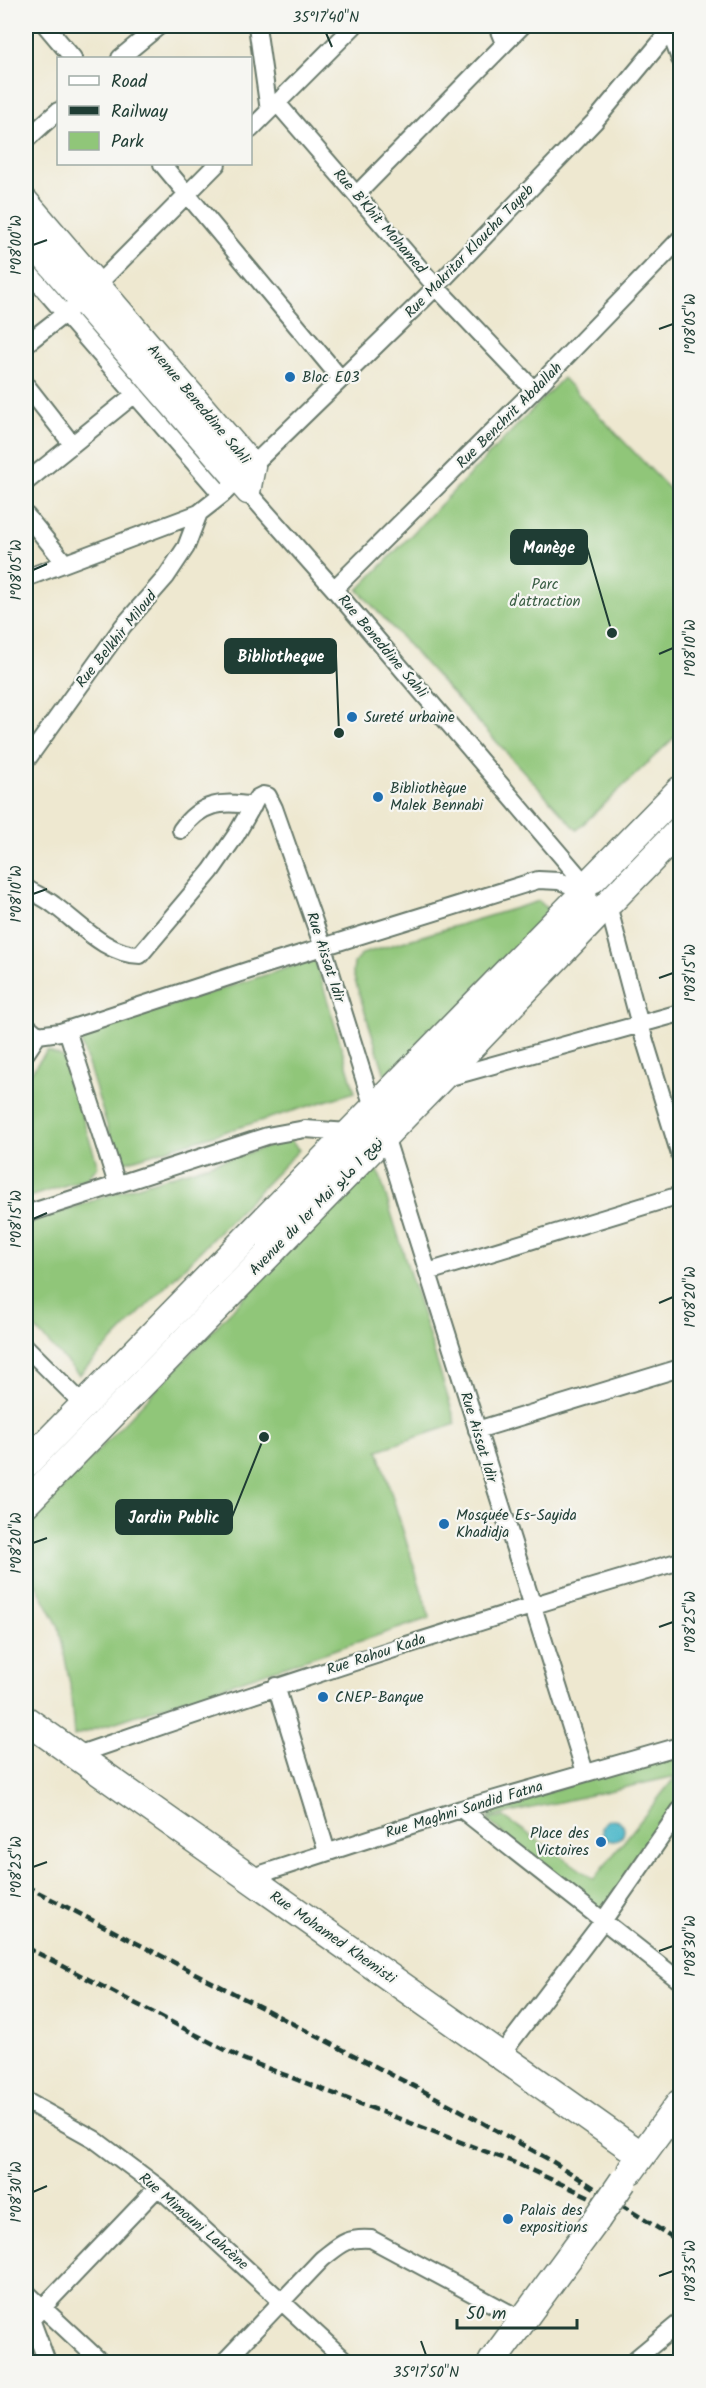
<svg xmlns="http://www.w3.org/2000/svg" width="706" height="2388" viewBox="0 0 706 2388" font-family="Kalam,'Playpen Sans Arabic',sans-serif">
  <style>
    .green { fill: #90c679; stroke: #588256; stroke-width: 1.5 }
    .water { fill: #4cb7c9; stroke: #367a7e; stroke-width: 1.5 }
    .lines { fill: none; stroke-linecap: round; stroke-linejoin: round }
    .street-casing { stroke: #67796b; stroke-width: 20 }
    .secondary-casing { stroke: #67796b; stroke-width: 27 }
    .primary-casing { stroke: #67796b; stroke-width: 30 }
    .street { stroke: #fff; stroke-width: 16 }
    .secondary { stroke: #fff; stroke-width: 24 }
    .primary { stroke: #fff; stroke-width: 27 }
    .rail { stroke: #1f3d34; stroke-width: 4.5; stroke-dasharray: 9 4.5; stroke-linecap: butt }
    .primary-bridge-casing { stroke: #67796b; stroke-width: 30; stroke-linecap: butt }
    .primary-bridge { stroke: #fff; stroke-width: 27 }
    .ticks { fill: none; stroke: #1f3d34; stroke-width: 2 }
    .poi-dot { fill: #1f6fb2; stroke: #f6f6f2; stroke-width: 2 }
    .labels { text-anchor: middle; stroke-width: 4.5; stroke-linejoin: round; paint-order: stroke }
    .street-label { font-size: 15px; fill: #1f3d34; stroke: #f6f6f2 }
    .poi-label { font-size: 15px; fill: #1f3d34; stroke: #f6f6f2; text-anchor: start }
    .park-label { font-size: 15px; fill: #3b5f45; stroke: #f6f6f2 }
    .leader { fill: none; stroke: #1f3d34; stroke-width: 2 }
    .callout-dot { fill: #1f3d34; stroke: #f6f6f2; stroke-width: 2 }
    .callout { fill: #1f3d34; stroke: #1f3d34; stroke-width: 2 }
    .callout-label { font-size: 16px; text-anchor: middle; font-weight: bold; fill: #fff }
    .neatline { fill: none; stroke: #1f3d34; stroke-width: 2 }
    .ticks-label { font-size: 15px; text-anchor: middle; fill: #1f3d34 }
  </style>
  <rect width="100%" height="100%" fill="#f6f6f2"/>
  <filter id="ink" filterUnits="userSpaceOnUse"><feTurbulence type="fractalNoise" baseFrequency=".0167" numOctaves="2"/><feDisplacementMap in="SourceGraphic" scale="12" xChannelSelector="R" yChannelSelector="G"/><feConvolveMatrix kernelMatrix="1 2 1 2 8 2 1 2 1" color-interpolation-filters="sRGB"/></filter>
  <filter id="wash" filterUnits="userSpaceOnUse"><feTurbulence type="fractalNoise" baseFrequency=".008" numOctaves="4" result="noise"/><feDisplacementMap in="SourceGraphic" scale="24" xChannelSelector="R" yChannelSelector="G"/><feGaussianBlur stdDeviation="1.35" result="paint"/><feColorMatrix in="noise" values="0 0 0 0 0 0 0 0 0 0 0 0 0 0 0 0 0 1.4 0 .05"/><feComposite in="paint" operator="in"/></filter>
  <g filter="url(#wash)">
    <rect width="100%" height="100%" fill="#eee8d0"/>
    <!-- green -->
    <path class="green" d="M563,378L680,500V732L577,830L358,590Z
      M539,901L549,910L397,1076L385,1075L353,974L354,963L362,954Z
      M315,959L355,1092L119,1164L79,1035Z
      M47,1051L63,1057L98,1166L88,1178L26,1198V1079Z
      M290,1140L299,1150L79,1375L26,1319V1224L118,1192Z
      M375,1160L456,1424L378,1450L430,1618L74,1736L70,1684L59,1627L33,1579L26,1574V1526Z
      M680,1751V1801L602,1915L487,1820L504,1817L594,1879L676,1776L488,1818L491,1809Z"/>
    <!-- water -->
    <path class="water" d="M602 1830a11 11 0 1 1 22 0a11 11 0 1 1-22 0Z"/>
  </g>
  <g filter="url(#ink)">
    <g class="lines">
      <!-- street casing -->
      <g class="street-casing">
        <path id="street" d="M46,26L73,58
          M257,26L269,111
          M497,26L504,43
          M668,26L680,59
          M120,58L159,26
          M277,103L436,287L534,390
          M250,130L354,26
          M26,140L58,111
          M162,164L341,379
          M357,194L522,26
          M26,269L222,495
          M91,291L217,164
          M26,344L72,308
          M26,385L72,444
          M26,482L135,394
          M248,492L334,589L586,885
          M26,515L64,562
          M26,578L199,513L222,495L436,287L595,121L674,26
          M334,589L534,390L680,239
          M26,761L123,626L166,577L186,547L199,513
          M181,830C200,803 222,800 253,806
          M26,888C35,894 45,898 54,905C80,924 107,955 140,955L211,871L236,835L257,798L263,795L268,796L274,808L323,947L373,1107
          M608,905L640,1025L680,1155
          M26,1025L38,1035
          M67,1030L117,1184
          M26,1053L38,1035L60,1032L268,964L538,880L559,881L583,890
          M443,1079L680,1013
          M385,1136L585,1772
          M26,1214L267,1136L305,1129L349,1132
          M428,1272L680,1195
          M26,1347L84,1405
          M477,1430L680,1368
          M276,1686L327,1852
          M74,1756C275,1686 477,1621 680,1561
          M461,1809L680,1981
          M249,1878L461,1809L680,1746
          M501,2055L603,1921L680,1810
          M26,2101L94,2139L158,2187L347,2362
          M26,2292L101,2362
          M31,2319L47,2362
          M26,2325L158,2187
          M224,2362L322,2259C340,2245 346,2237 371,2239L524,2321
          M632,2362L678,2324"/>
      </g>
      <!-- secondary casing -->
      <g class="secondary-casing">
        <path id="secondary" d="M26,201L253,466L248,492
          M26,237L248,492"/>
      </g>
      <!-- primary casing -->
      <g class="primary-casing">
        <path id="primary" d="M593,879L680,790
          M611,901L680,830
          M26,1464L583,894
          M26,1503L439,1080L605,907
          M26,1720L641,2155
          M631,2170L680,2103
          M492,2362L597,2219"/>
      </g>
      <!-- street -->
      <use href="#street" class="street"/>
      <!-- secondary -->
      <use href="#secondary" class="secondary"/>
      <!-- primary -->
      <use href="#primary" class="primary"/>
      <!-- rail -->
      <path class="rail" d="M26,1886L456,2108L550,2160L680,2242
        M26,1947L243,2059L513,2162L612,2207"/>
      <!-- primary-bridge casing -->
      <g class="primary-bridge-casing">
        <path id="primary-bridge" d="M597,2219L623,2181"/>
      </g>
      <!-- primary-bridge -->
      <use href="#primary-bridge" class="primary-bridge"/>
    </g>
  </g>
  <!-- ticks -->
  <path class="ticks" d="M326,33L332,47M33,245L47,240M659,329L673,324M33,570L47,564M659,654L673,648M33,894L47,889M659,978L673,973M33,1219L47,1213M659,1303L673,1297M33,1543L47,1538M659,1627L673,1622M33,1867L47,1862M659,1951L673,1946M33,2192L47,2186M659,2276L673,2271M421,2341L426,2355"/>
  <!-- markers -->
  <g class="poi-dot">
    <circle cx="290" cy="377" r="6"/>
    <circle cx="352" cy="717" r="6"/>
    <circle cx="378" cy="797" r="6"/>
    <circle cx="444" cy="1524" r="6"/>
    <circle cx="323" cy="1697" r="6"/>
    <circle cx="601" cy="1842" r="6"/>
    <circle cx="508" cy="2219" r="6"/>
  </g>
  <g class="labels">
    <!-- street labels -->
    <g class="street-label">
      <text transform="translate(380 221) rotate(49)" y="5">Rue B'Khit Mohamed</text>
      <text transform="translate(469 251) rotate(-46)" y="5">Rue Makritar Kloucha Tayeb</text>
      <text transform="translate(199 404) rotate(50)" y="5">Avenue Beneddine Sahli</text>
      <text transform="translate(509 415) rotate(-45)" y="5">Rue Benchrit Abdallah</text>
      <text transform="translate(116 639) rotate(-51)" y="5">Rue Belkhir Miloud</text>
      <text transform="translate(383 646) rotate(50)" y="5">Rue Beneddine Sahli</text>
      <text transform="translate(326 957) rotate(72)" y="5">Rue Aïssat Idir</text>
      <text transform="translate(316 1206) rotate(-46)" y="5">Avenue du 1er Mai نهج 1 مايو</text>
      <text transform="translate(479 1437) rotate(73)" y="5">Rue Aissat Idir</text>
      <text transform="translate(376 1654) rotate(-18)" y="5">Rue Rahou Kada</text>
      <text transform="translate(464 1809) rotate(-17)" y="5">Rue Maghni Sandid Fatna</text>
      <text transform="translate(333 1937) rotate(35)" y="5">Rue Mohamed Khemisti</text>
      <text transform="translate(194 2221) rotate(41)" y="5">Rue Mimouni Lahcène</text>
    </g>
    <!-- poi labels -->
    <g class="poi-label">
      <text x="302" y="382">Bloc E03</text>
      <text x="364" y="722">Sureté urbaine</text>
      <text x="390" y="793">Bibliothèque<tspan x="390" dy="17">Malek Bennabi</tspan></text>
      <text x="456" y="1520">Mosquée Es-Sayida<tspan x="456" dy="17">Khadidja</tspan></text>
      <text x="335" y="1702">CNEP-Banque</text>
      <text x="589" y="1838" text-anchor="end">Place des<tspan x="589" dy="17">Victoires</tspan></text>
      <text x="520" y="2215">Palais des<tspan x="520" dy="17">expositions</tspan></text>
    </g>
    <!-- park labels -->
    <g class="park-label">
      <text x="545" y="589">Parc<tspan x="545" dy="17">d'attraction</tspan></text>
    </g>
  </g>
  <!-- callouts -->
  <path class="leader" d="M612 633L587 547M339 733L336 656M264 1437L232 1517"/>
  <g class="callout-dot">
    <circle cx="612" cy="633" r="6"/>
    <circle cx="339" cy="733" r="6"/>
    <circle cx="264" cy="1437" r="6"/>
  </g>
  <g class="callout">
    <rect x="511" y="530" width="76" height="34" rx="6"/>
    <rect x="225" y="639" width="111" height="34" rx="6"/>
    <rect x="116" y="1500" width="116" height="34" rx="6"/>
  </g>
  <g class="callout-label">
    <text x="549" y="553">Manège</text>
    <text x="281" y="662">Bibliotheque</text>
    <text x="174" y="1523">Jardin Public</text>
  </g>
  <!-- margin -->
  <rect width="706" height="2388" fill="none" stroke="#f6f6f2" stroke-width="66"/>
  <!-- legend -->
  <rect x="57" y="57" width="195" height="108" fill="#f6f6f2" stroke="#a0aca6" stroke-width="1.5"/>
  <rect x="69" y="76" width="30" height="9" fill="#ffffff" stroke="#a0aca6" stroke-width="1.5"/>
  <text x="111" y="87" font-size="18" fill="#1f3d34">Road</text>
  <rect x="69" y="106" width="30" height="9" fill="#1f3d34" stroke="#a0aca6" stroke-width="1.5"/>
  <text x="111" y="117" font-size="18" fill="#1f3d34">Railway</text>
  <rect x="69" y="132" width="30" height="18" fill="#90c679" stroke="#a0aca6" stroke-width="1.5"/>
  <text x="111" y="147" font-size="18" fill="#1f3d34">Park</text>
  <!-- scale -->
  <path d="M457 2319v9h120v-9" fill="none" stroke="#1f3d34" stroke-width="3"/>
  <text x="466" y="2319" font-size="18" fill="#1f3d34" stroke="#f6f6f2" stroke-width="4.5" paint-order="stroke">50 m</text>
  <rect x="33" y="33" width="640" height="2322" class="neatline"/>
  <g class="ticks-label">
    <text x="326" y="22">35°17'40"N</text>
    <text transform="translate(16 245) rotate(-90)" y="5">1°08'00"W</text>
    <text transform="translate(690 324) rotate(-90)" y="5">1°08'05"W</text>
    <text transform="translate(16 570) rotate(-90)" y="5">1°08'05"W</text>
    <text transform="translate(690 648) rotate(-90)" y="5">1°08'10"W</text>
    <text transform="translate(16 894) rotate(-90)" y="5">1°08'10"W</text>
    <text transform="translate(690 973) rotate(-90)" y="5">1°08'15"W</text>
    <text transform="translate(16 1219) rotate(-90)" y="5">1°08'15"W</text>
    <text transform="translate(690 1297) rotate(-90)" y="5">1°08'20"W</text>
    <text transform="translate(16 1543) rotate(-90)" y="5">1°08'20"W</text>
    <text transform="translate(690 1622) rotate(-90)" y="5">1°08'25"W</text>
    <text transform="translate(16 1867) rotate(-90)" y="5">1°08'25"W</text>
    <text transform="translate(690 1946) rotate(-90)" y="5">1°08'30"W</text>
    <text transform="translate(16 2192) rotate(-90)" y="5">1°08'30"W</text>
    <text transform="translate(690 2271) rotate(-90)" y="5">1°08'35"W</text>
    <text x="426" y="2377">35°17'50"N</text>
  </g>
</svg>
